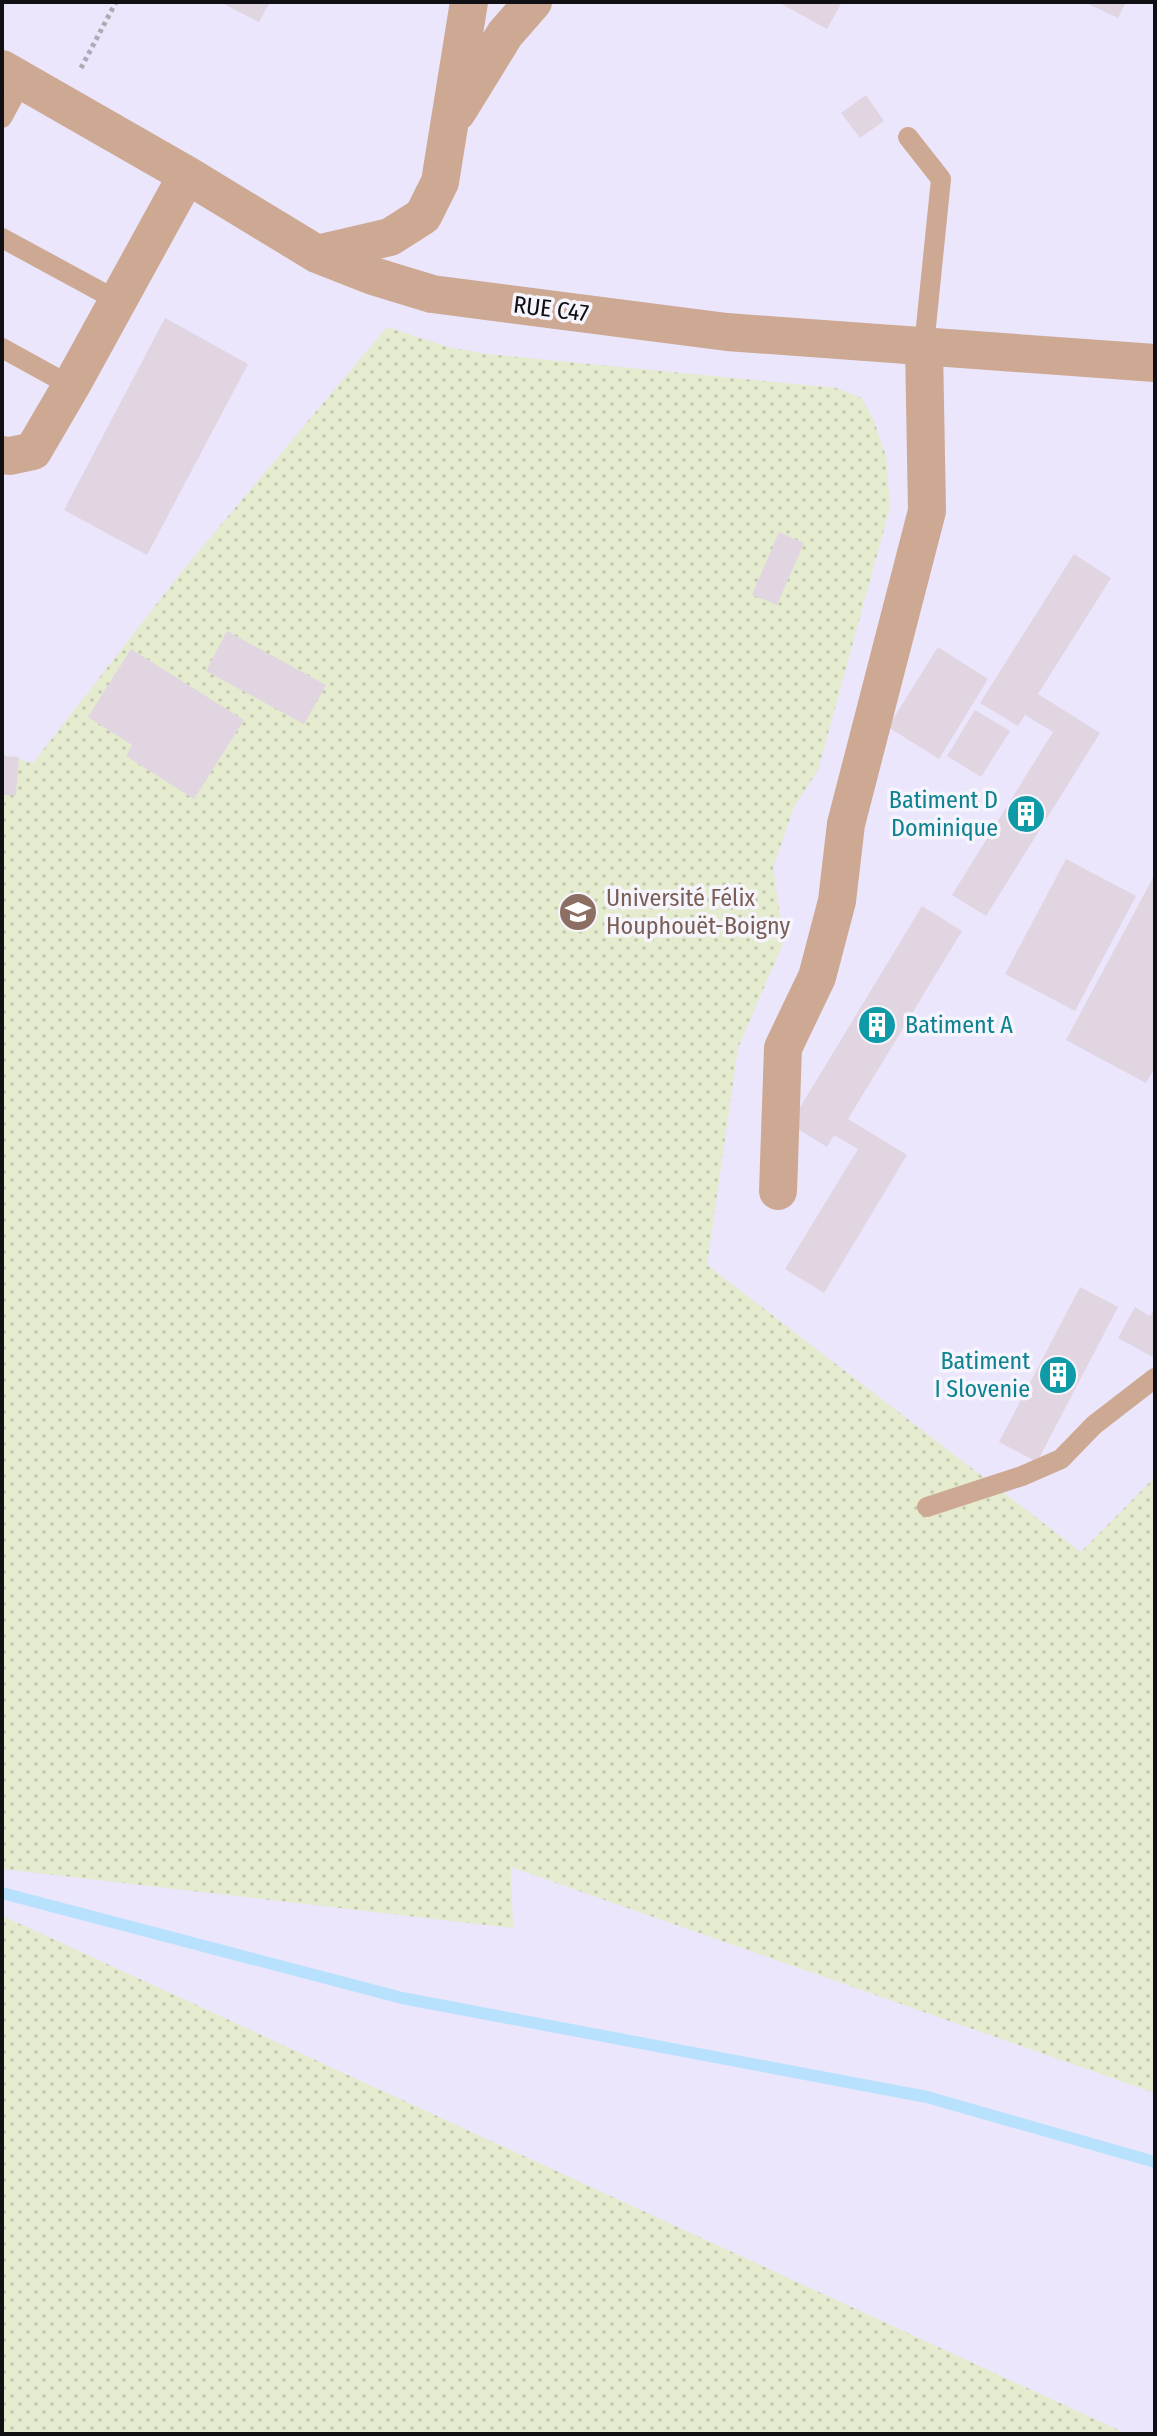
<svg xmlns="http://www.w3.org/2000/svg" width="1157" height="2436" viewBox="0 0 1157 2436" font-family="'Fira Sans Condensed',sans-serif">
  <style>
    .built { fill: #ebe6fc }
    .grass { fill: url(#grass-dots) }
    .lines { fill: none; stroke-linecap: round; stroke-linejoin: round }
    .stream { stroke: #b8e1fd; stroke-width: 12 }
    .building { fill: #e0d5e1 }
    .path { stroke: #acaab2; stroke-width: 5; stroke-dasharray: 4 4; stroke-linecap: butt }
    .service { stroke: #cda993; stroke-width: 20 }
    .minor { stroke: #cda993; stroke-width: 38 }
    .labels { text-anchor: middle; stroke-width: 7; stroke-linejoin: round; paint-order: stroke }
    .street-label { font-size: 24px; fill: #100f14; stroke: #f6f4fd }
    .culture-label { font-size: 24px; fill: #0d838f; stroke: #f6f4fd; text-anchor: end }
    .education-label { font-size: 24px; fill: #785e54; stroke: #f6f4fd; text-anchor: start }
  </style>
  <defs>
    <pattern id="grass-dots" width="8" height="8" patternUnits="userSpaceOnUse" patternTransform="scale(2)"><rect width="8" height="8" fill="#e5ebce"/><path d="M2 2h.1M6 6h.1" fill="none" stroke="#c3c8b0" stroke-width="1.8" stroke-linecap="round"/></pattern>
  </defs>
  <rect width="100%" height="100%" fill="#f6f4fd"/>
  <!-- built -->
  <path class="built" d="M2,2H1155V2434H2Z"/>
  <!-- grass -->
  <path class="grass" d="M387,327L448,347L487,354L836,388L862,398L874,421L886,456L890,508L818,770L794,807L773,868L784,941L738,1048L707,1265L1081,1552L1155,1477V2093L511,1867L513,1928L2,1869V755L33,763L183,570Z
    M2,1916L29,1928L1127,2434H2Z"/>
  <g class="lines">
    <!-- stream -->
    <path class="stream" d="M2,1893L402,1998L927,2097L1155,2162"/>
  </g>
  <!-- building -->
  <path class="building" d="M220,2H270L259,22Z
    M778,2H842L827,29Z
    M1084,2H1126L1118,18Z
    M866,95L884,121L860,138L841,113Z
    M165,318L248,364L147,555L64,510Z
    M779,532L804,543L777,605L752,595Z
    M1074,554L1111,578L1038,694L1100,733L986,916L952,895L1053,732L1025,715L1018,726L980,703Z
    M227,631L326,685L304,724L206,671Z
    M938,647L988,679L939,759L888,727Z
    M131,649L244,720L194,799L126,756L132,745L88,717Z
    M975,710L1010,731L981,777L947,756Z
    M2,756L19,757L16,795H2Z
    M1066,859L1136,896L1075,1011L1005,974Z
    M1155,874V1067L1146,1083L1066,1040Z
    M922,906L962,931L848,1119L907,1155L824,1293L785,1269L858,1149L834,1135L827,1147L790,1124Z
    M1080,1287L1118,1307L1037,1462L999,1442Z
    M1135,1307L1150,1316L1155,1308V1358L1118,1338Z"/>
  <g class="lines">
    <!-- path -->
    <path class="path" d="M81,68L116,2"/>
    <!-- service -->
    <path class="service" d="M2,118L22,81
      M908,137L941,179L924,346
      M2,238L118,301
      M2,348L71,386
      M927,1507L1022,1476L1061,1459L1094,1425L1155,1378"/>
    <!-- minor -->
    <path class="minor" d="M2,69L187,175L317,254L373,276L432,294L727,332L1155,363
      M457,112L505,34L533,2
      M317,254L390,237L423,216L440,182L469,2
      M2,455L10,456L33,451L71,386L187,175
      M778,1191L783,1048L817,977L837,901L846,824L927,511L924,346"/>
  </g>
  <!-- icons -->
  <defs>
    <g id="building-disc" transform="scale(2)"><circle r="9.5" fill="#0f9aa8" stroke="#f6f4fd"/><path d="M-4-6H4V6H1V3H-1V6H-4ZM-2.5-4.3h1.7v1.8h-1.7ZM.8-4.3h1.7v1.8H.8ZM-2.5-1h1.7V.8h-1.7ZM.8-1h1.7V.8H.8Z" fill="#fff"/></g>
    <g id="university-disc" transform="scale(2)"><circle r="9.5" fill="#8d6e63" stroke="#f6f4fd"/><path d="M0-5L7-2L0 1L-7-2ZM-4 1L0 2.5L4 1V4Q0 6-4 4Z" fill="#fff"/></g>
  </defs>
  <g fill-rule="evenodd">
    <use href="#building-disc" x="1026" y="814"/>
    <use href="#university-disc" x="578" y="912"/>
    <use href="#building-disc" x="877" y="1025"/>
    <use href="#building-disc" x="1058" y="1375"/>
  </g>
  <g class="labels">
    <!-- street labels -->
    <g class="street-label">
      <text transform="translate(551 309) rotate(7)" y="8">RUE C47</text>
    </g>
    <!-- culture labels -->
    <g class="culture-label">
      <text x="998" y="808">Batiment D<tspan x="998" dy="28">Dominique</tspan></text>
      <text x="905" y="1033" text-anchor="start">Batiment A</text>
      <text x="1030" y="1369">Batiment<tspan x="1030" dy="28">I Slovenie</tspan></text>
    </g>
    <!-- education labels -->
    <g class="education-label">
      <text x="606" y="906">Université Félix<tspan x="606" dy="28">Houphouët-Boigny</tspan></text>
    </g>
  </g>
  <!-- border -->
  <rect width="1157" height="2436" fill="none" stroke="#100f14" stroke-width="8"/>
</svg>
